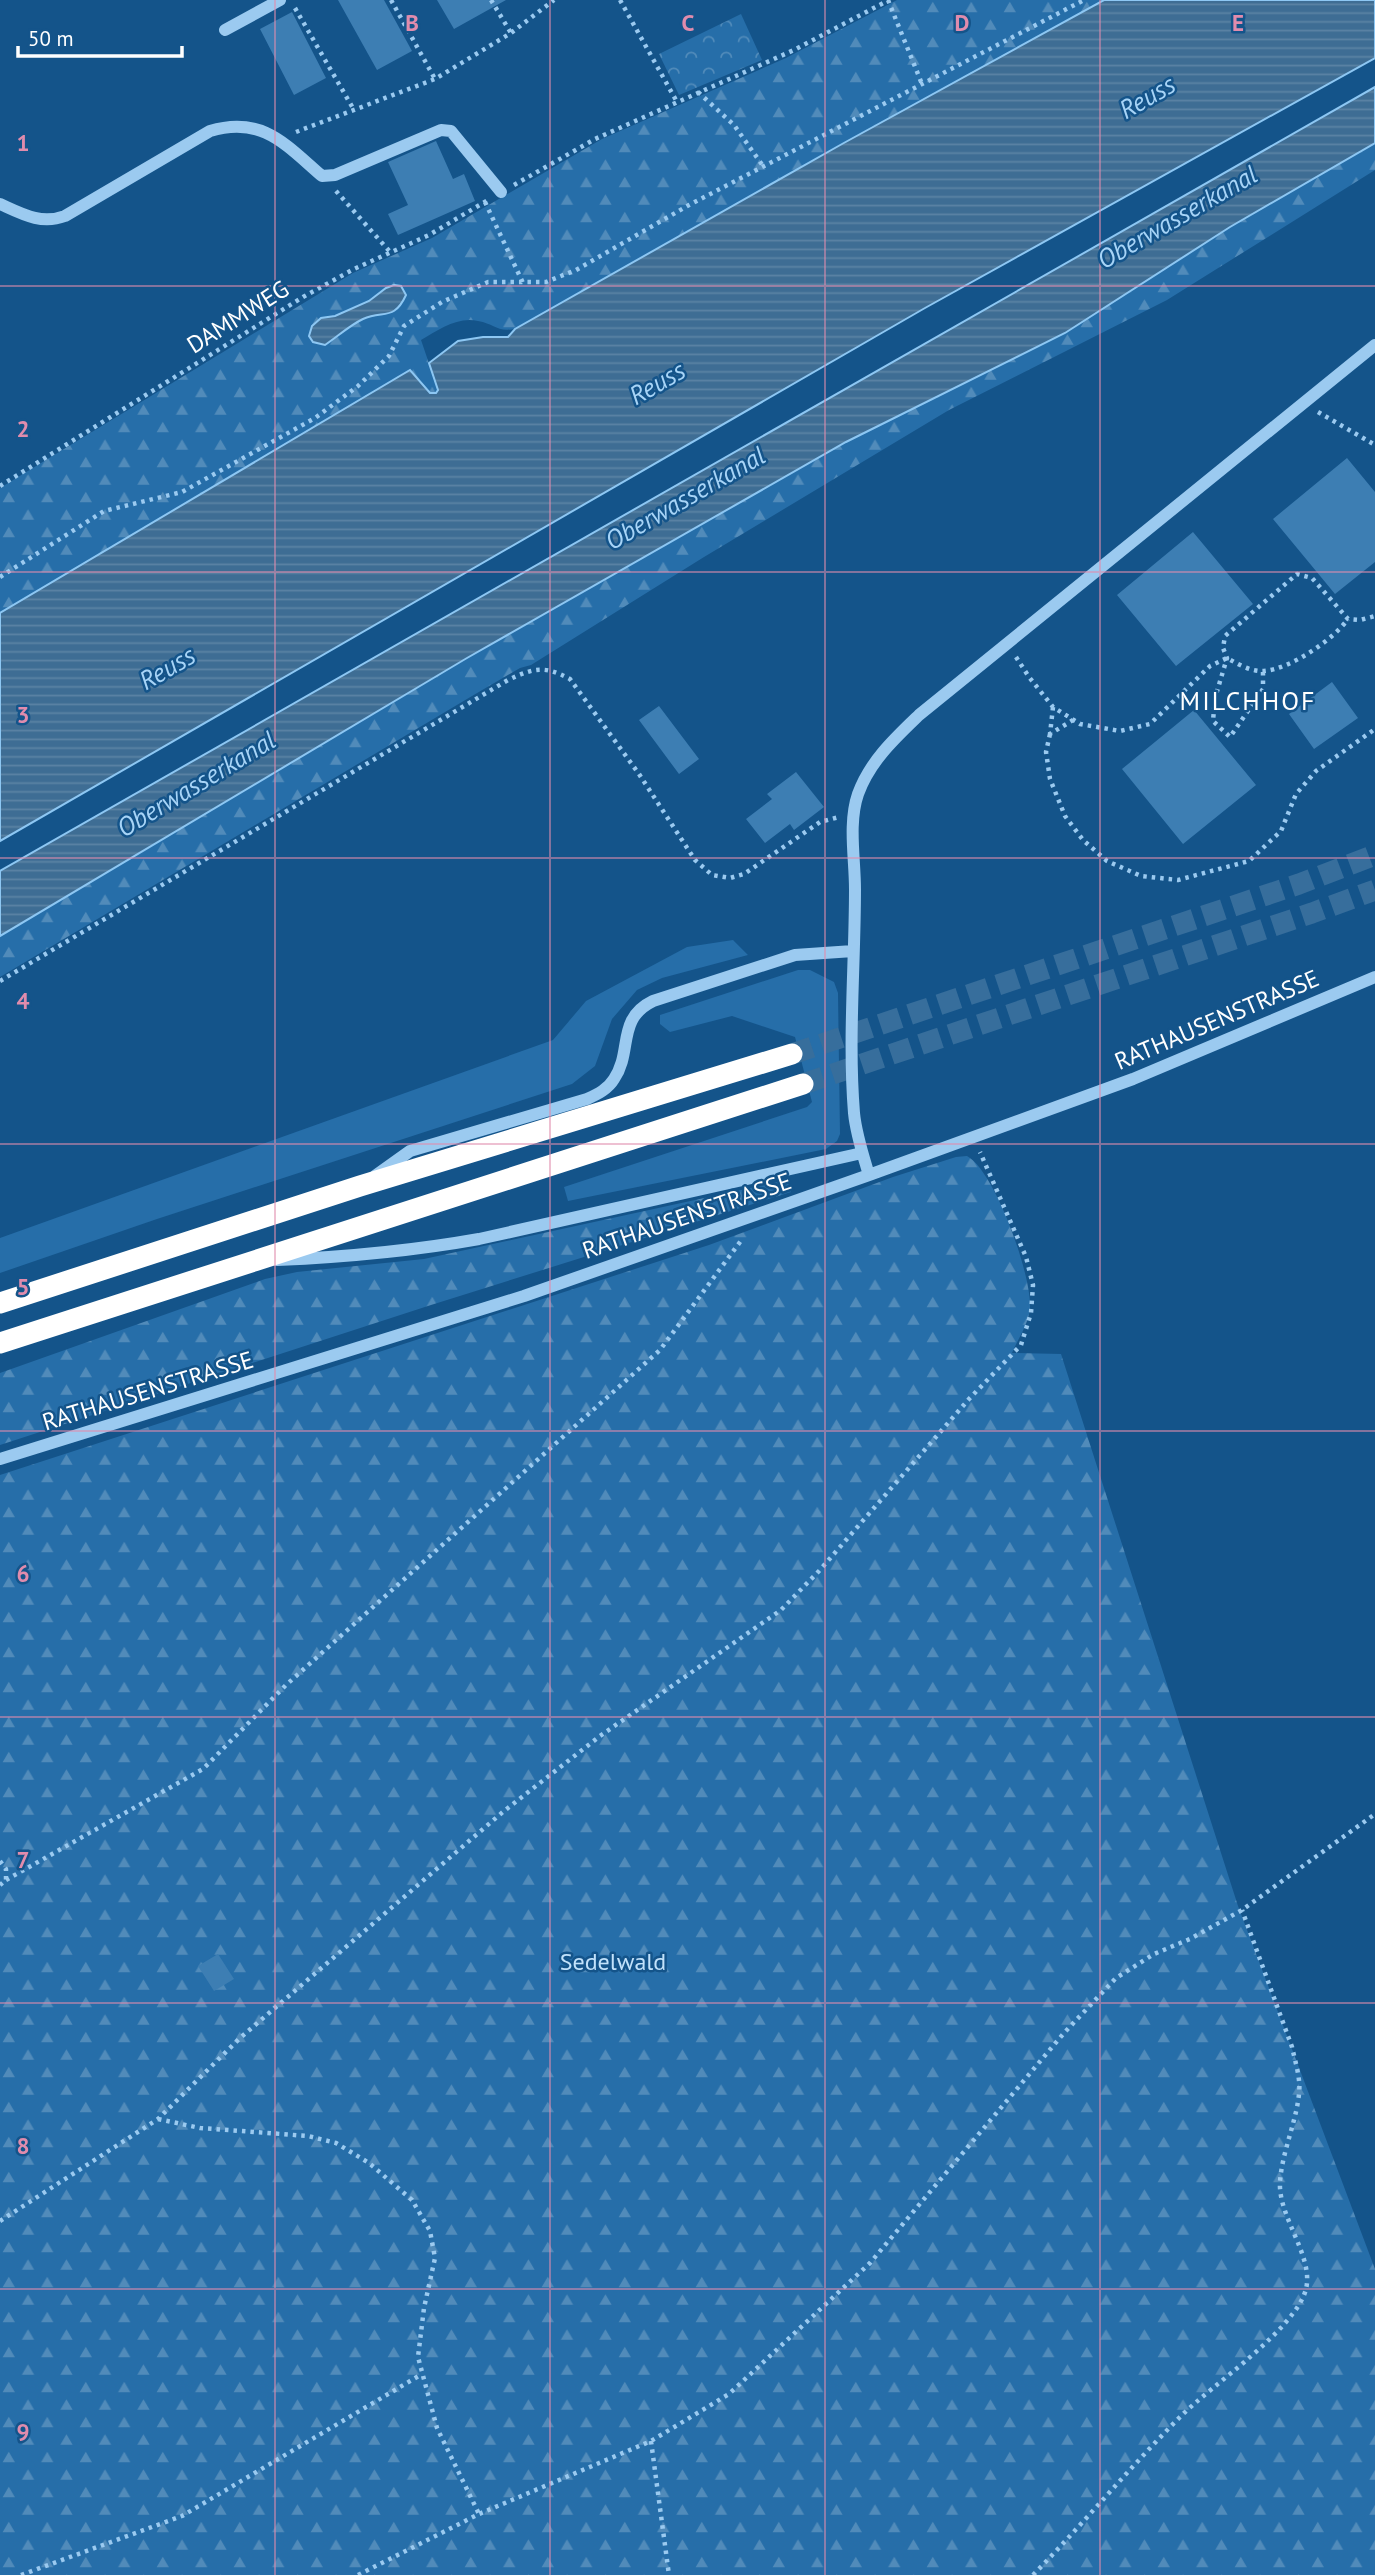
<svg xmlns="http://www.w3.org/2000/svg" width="1375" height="2575" viewBox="0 0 1375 2575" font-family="'PT Sans',sans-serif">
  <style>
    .grass { fill: #266ea9 }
    .forest { fill: url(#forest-firs) }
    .park { fill: url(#park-crowns) }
    .water { fill: url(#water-rules); stroke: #8dc7f3; stroke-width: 2 }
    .building { fill: #3d7eb3 }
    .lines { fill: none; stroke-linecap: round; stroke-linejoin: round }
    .highway-tunnel { stroke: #376e9c; stroke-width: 21; stroke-dasharray: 21 10; stroke-linecap: butt }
    .path { stroke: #9bcaf0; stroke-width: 4.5; stroke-dasharray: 3.5 5; stroke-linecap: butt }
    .minor { stroke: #9bcaf0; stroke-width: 12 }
    .highway { stroke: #fff; stroke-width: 21 }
    .grid { fill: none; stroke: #e08cad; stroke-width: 2; stroke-opacity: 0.55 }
    .labels { text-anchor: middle; stroke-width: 5; stroke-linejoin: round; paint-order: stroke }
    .street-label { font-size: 24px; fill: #fff; stroke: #14548a }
    .park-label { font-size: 24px; fill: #c2e2fb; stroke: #14548a }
    .water-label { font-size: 26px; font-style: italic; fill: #a7d4f7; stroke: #14548a }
    .neighbourhood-label { font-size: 26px; letter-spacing: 2px; fill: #fff; stroke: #14548a }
    .grid-label { font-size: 23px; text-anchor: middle; font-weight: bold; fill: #e08cad; stroke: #14548a; stroke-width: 5; stroke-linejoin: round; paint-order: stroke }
  </style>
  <defs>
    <pattern id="forest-firs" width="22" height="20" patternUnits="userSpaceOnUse" patternTransform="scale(1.75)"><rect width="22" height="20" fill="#266ea9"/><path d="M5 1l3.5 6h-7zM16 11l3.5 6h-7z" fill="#518bba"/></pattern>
    <pattern id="park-crowns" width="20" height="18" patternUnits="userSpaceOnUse" patternTransform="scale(1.75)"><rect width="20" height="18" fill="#266ea9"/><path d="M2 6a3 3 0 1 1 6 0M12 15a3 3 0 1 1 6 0" fill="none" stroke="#518bba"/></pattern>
    <pattern id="water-rules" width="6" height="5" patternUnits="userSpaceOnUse" patternTransform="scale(1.75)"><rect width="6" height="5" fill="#3e6d94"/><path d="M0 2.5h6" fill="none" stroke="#5b83a4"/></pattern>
  </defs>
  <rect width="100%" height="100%" fill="#14548a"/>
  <!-- grass -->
  <path class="grass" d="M733,940L748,955L662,978L637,990L612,1019L595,1066L572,1084L157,1219L0,1273V1238L553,1040L586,1001L687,947Z
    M798,970H810L834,982L838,993L840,1134L837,1141L826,1149L568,1201L564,1187L807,1107L812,1102L795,1037L732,1016L670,1032L660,1024V1015Z"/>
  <!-- forest -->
  <path class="forest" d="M897,0H1104L842,144L515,329C496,332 495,324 478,321C458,316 438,330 421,340L438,390L436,393H430L410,371L0,613V488L353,273L432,238L602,139L786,58Z
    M1375,143V170L1167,300L949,410L704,557L531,665L520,668L472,696L0,977V936L467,658L846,442L1065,333L1230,227Z
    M967,1156C995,1171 1032,1276 1030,1308C1029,1323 1018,1339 1012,1353L1061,1354L1238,1906L1375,2269V2575H0V1475L709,1245L893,1177L956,1157Z
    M787,1180L791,1192L431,1305L0,1445V1373L265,1279L297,1272L424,1259Z"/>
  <!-- park -->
  <path class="park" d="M741,14L762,60L679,95L659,54Z"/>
  <!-- water -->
  <path class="water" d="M1104,0H1375V58L925,308L0,841V613L410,370L430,393H436L438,390L429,363L458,341L483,337H508L515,329L842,144Z
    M1375,87V143L1230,227L1065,333L846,442L467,658L0,936V871Z
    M394,285L401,286L406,295C394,321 384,310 363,319C350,325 337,337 325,345L313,342L309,336L312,326L321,318L335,316L369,301L386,288Z"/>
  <!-- building -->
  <path class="building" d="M338,0H384L412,51L377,70Z
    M437,0H506L454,29Z
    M292,12L326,78L294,95L260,29Z
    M436,141L453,179L464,174L475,201L398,235L388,214L408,205L388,162Z
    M1347,458L1375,492V562L1335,594L1273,519Z
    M1193,532L1253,604L1176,666L1117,595Z
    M1332,682L1358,718L1314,749L1289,714Z
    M659,706L699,759L679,774L639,720Z
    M1194,710L1256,785L1183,844L1122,769Z
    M796,772L824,807L794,830L790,824L765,843L746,819L772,799L767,794Z
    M218,1954L234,1979L214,1991L198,1966Z"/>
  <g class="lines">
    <!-- highway-tunnel -->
    <path class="highway-tunnel" d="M792,1054L1299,884L1375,855
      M803,1084L1312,913L1375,890"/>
    <!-- path -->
    <path class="path" d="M391,0L435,79
      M491,0L511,33
      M620,0L677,102
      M888,0L922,84
      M295,8L354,110
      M698,92L734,125L763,166
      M296,132L435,79L511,33L554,0
      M514,185L595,139L794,50L889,0
      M336,191L391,253
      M485,202L523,283
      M1318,412L1375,445
      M0,486L303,297L354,269L429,235L488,200
      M0,577L104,511L182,492L315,418L358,386L389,356L404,326L442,302L488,282H546L576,270L689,205L1084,0
      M1016,657L1029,677L1053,707L1080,724L1120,731L1150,724L1210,666L1227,658C1238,664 1251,672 1264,671C1290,669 1333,640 1348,619
      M1263,672V689L1230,737L1213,721L1215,698L1227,658L1223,648L1225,636L1297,574L1312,578L1348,619L1360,620L1375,616
      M1053,707L1050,734L1073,720
      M1050,734L1046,752L1050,779L1065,816L1083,840L1107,861L1141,876L1178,880L1249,861L1281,831L1296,794L1316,771L1375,729
      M0,981L508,680C534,668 544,665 570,679L639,774L695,860L712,875L730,878L744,874L820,822L839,817
      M0,1861L6,1869V1880L0,1885
      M6,1880L203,1769L286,1685L660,1350L743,1238
      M158,2119L200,2128L308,2136L336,2143L369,2163L412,2200L430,2231L435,2258L424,2308L418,2357L437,2428L479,2514
      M0,2221L158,2119L240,2038L504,1811L600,1736L781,1610L819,1571L969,1399L1021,1345L1031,1313L1033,1285L1026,1257L980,1152
      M651,2441L669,2575
      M21,2575L182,2516L422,2374
      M358,2575L479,2514L651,2441L729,2394L870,2263L1064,2033L1116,1978L1154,1954L1190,1939L1242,1910L1375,1814
      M1033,2575C1084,2523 1130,2467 1181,2416C1212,2385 1296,2329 1306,2289C1314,2256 1278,2217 1280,2182C1282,2152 1296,2123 1299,2094C1301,2079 1295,2061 1292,2047L1242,1910"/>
    <!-- minor -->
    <path class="minor" d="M225,30L280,0
      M0,204C22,214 41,225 65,216L210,131C262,115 286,145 322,176L335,175L441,130L451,131L501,192
      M869,1175C863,1155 856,1134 854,1113C848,1039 855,964 855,889C855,859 848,823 858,794C870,761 895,738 919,715L1375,345
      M375,1176L410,1151L587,1099C598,1094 608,1089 614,1079C633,1051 616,1019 653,1001L795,955L853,951
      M277,1260C345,1257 412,1251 479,1239L862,1153
      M0,1459L524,1296L869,1175L1133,1079L1375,977"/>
    <!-- highway -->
    <path class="highway" d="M0,1303L360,1186L792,1054
      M0,1343L803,1084"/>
  </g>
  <!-- grid -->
  <path class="grid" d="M275,0V2575M550,0V2575M825,0V2575M1100,0V2575M0,286H1375M0,572H1375M0,858H1375M0,1144H1375M0,1431H1375M0,1717H1375M0,2003H1375M0,2289H1375"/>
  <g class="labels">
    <!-- street labels -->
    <g class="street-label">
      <text transform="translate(238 317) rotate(-32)" y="8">DAMMWEG</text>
      <text transform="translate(1217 1020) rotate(-23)" y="8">RATHAUSENSTRASSE</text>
      <text transform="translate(687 1216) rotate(-19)" y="8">RATHAUSENSTRASSE</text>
      <text transform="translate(148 1391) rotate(-17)" y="8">RATHAUSENSTRASSE</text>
    </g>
    <!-- park labels -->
    <g class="park-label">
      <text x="613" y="1970">Sedelwald</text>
    </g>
    <!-- water labels -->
    <g class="water-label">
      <text transform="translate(1147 97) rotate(-30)" y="9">Reuss</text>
      <text transform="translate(1177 217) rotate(-30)" y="9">Oberwasserkanal</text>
      <text transform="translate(657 383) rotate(-30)" y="9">Reuss</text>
      <text transform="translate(685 498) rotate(-30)" y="9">Oberwasserkanal</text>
      <text transform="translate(167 668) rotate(-30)" y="9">Reuss</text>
      <text transform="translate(196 784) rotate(-31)" y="9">Oberwasserkanal</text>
    </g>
    <!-- neighbourhood labels -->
    <g class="neighbourhood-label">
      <text x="1248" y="710">MILCHHOF</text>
    </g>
  </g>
  <g class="grid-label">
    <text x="412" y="31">B</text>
    <text x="688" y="31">C</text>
    <text x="962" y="31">D</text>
    <text x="1238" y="31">E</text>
    <text x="23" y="151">1</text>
    <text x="23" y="437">2</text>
    <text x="23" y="723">3</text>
    <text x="23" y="1009">4</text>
    <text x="23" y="1295">5</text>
    <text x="23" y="1582">6</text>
    <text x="23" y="1868">7</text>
    <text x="23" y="2154">8</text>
    <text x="23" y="2440">9</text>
  </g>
  <!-- scale -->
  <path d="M18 46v10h164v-10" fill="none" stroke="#ffffff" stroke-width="3.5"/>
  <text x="28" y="46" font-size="21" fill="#ffffff" stroke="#14548a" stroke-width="5" paint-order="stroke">50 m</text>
</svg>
